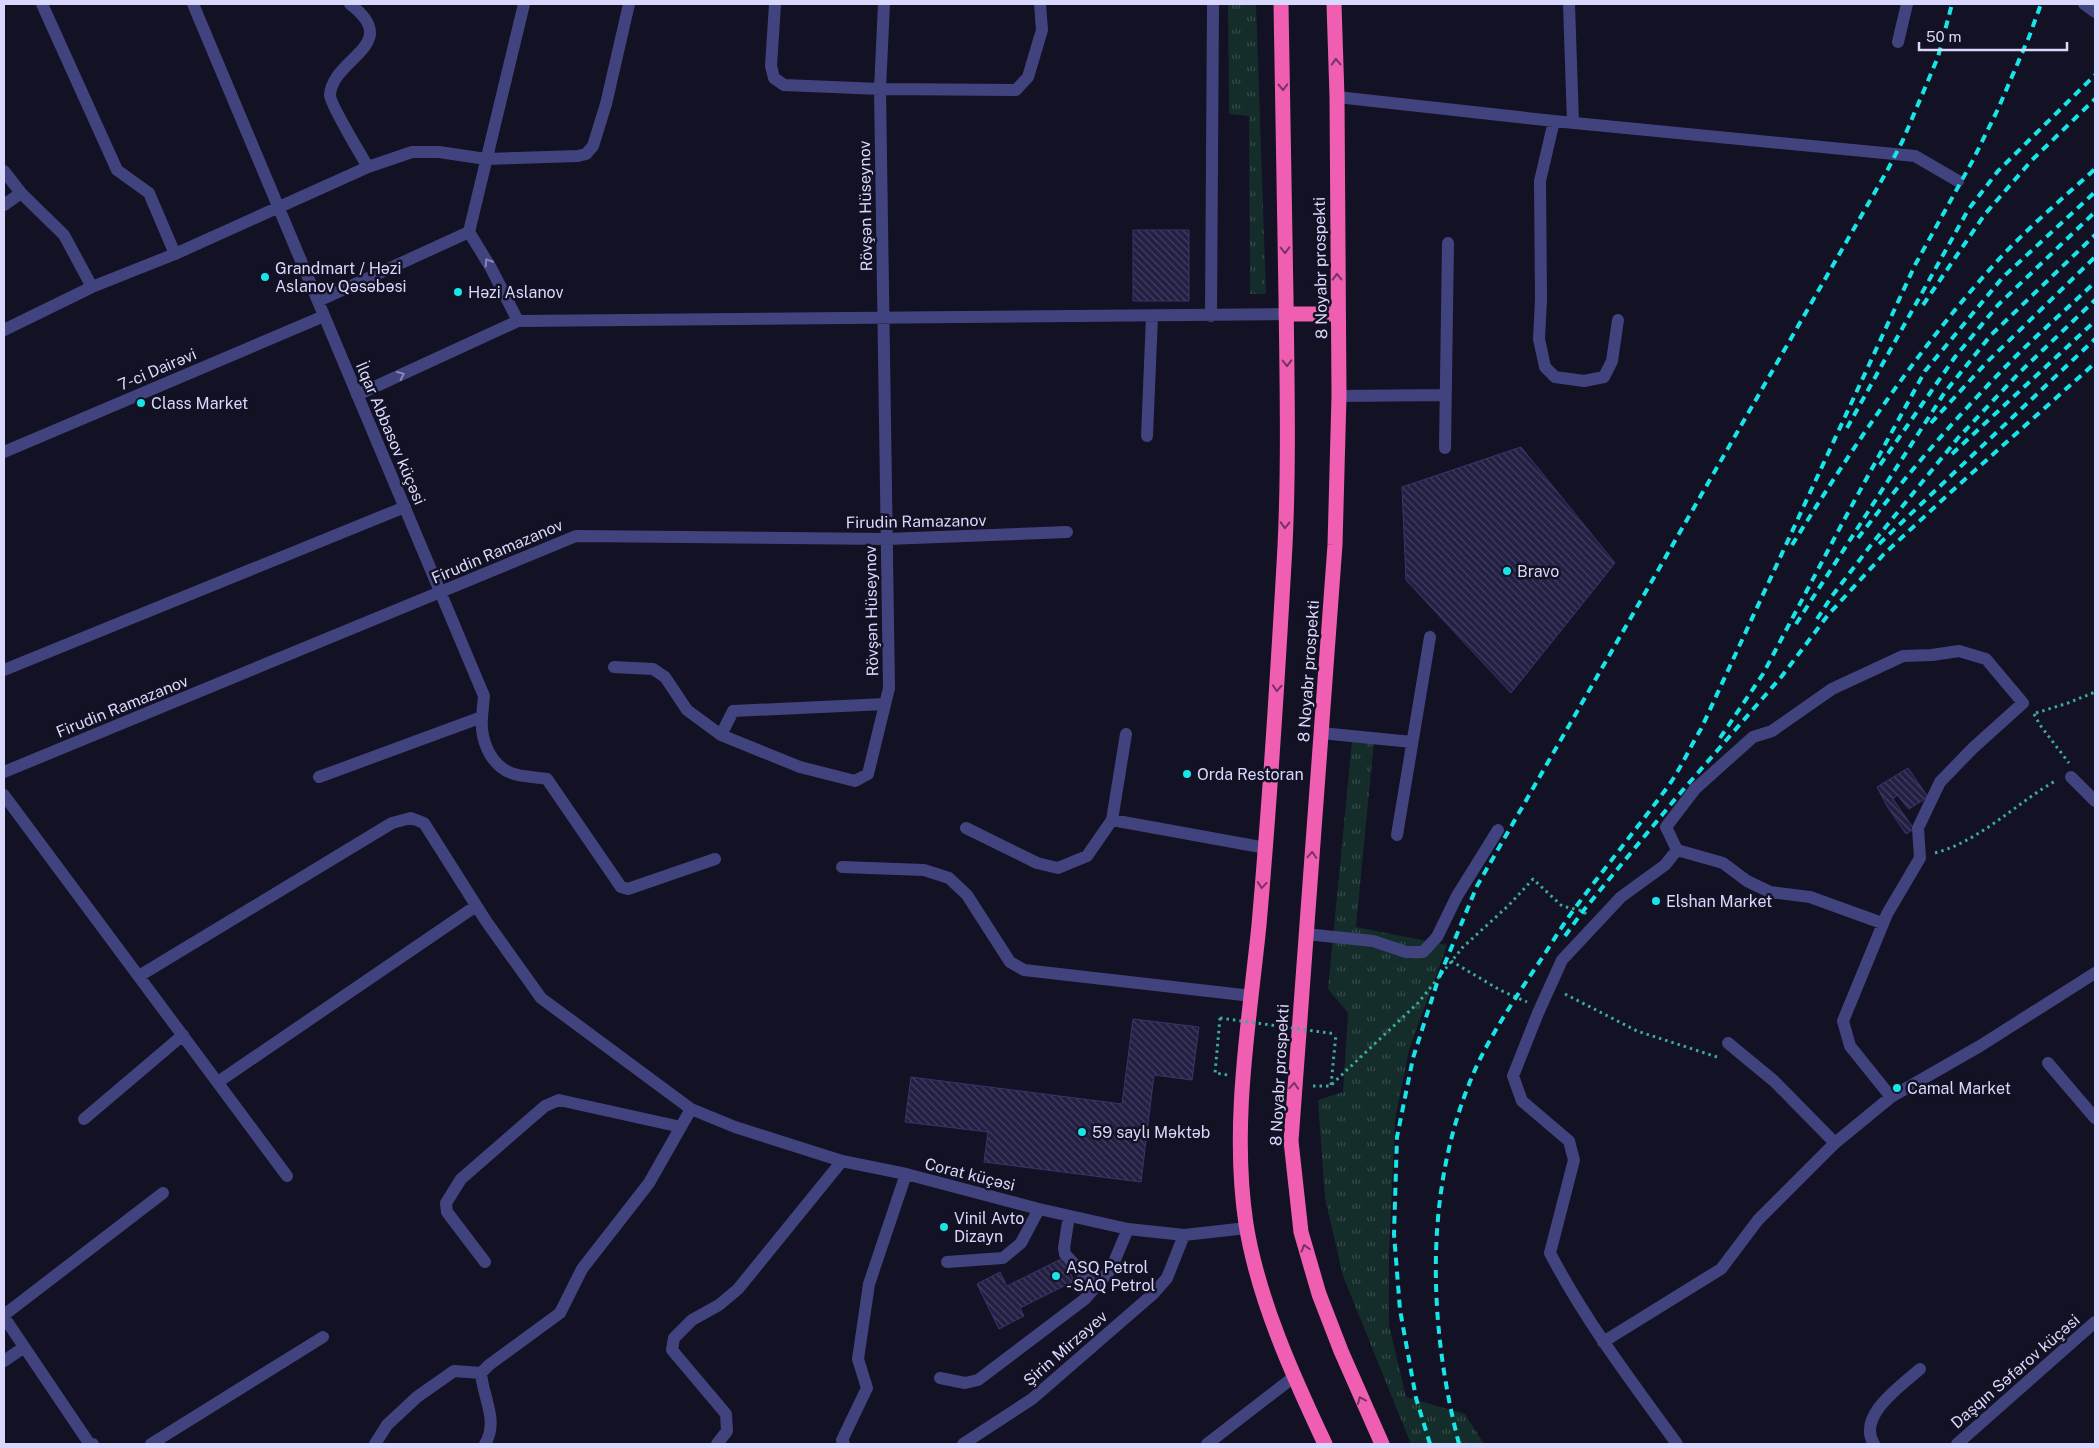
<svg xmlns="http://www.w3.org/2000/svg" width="2099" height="1448" viewBox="0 0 2099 1448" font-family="'Public Sans',sans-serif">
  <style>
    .grass { fill: url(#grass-tufts) }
    .building { fill: url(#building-back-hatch); stroke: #3a336c }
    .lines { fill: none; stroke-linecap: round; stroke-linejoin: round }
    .path { stroke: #3bab9b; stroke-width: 3; stroke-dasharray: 2.5 4; stroke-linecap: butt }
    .minor { stroke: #41437e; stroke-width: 12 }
    .highway { stroke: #ef5eb0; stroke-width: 15 }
    .rail { stroke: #17e5e8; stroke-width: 4; stroke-dasharray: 8 6; stroke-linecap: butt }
    .path-bridge { stroke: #3bab9b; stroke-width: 3; stroke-dasharray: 2.5 4; stroke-linecap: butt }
    .oneway { stroke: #763463 }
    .oneway2 { stroke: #8586b6 }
    .poi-dot { fill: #17e5e8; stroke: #131124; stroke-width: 2 }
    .labels { text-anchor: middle; stroke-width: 5; stroke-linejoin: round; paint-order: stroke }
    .street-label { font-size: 16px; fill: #d9d7fb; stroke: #131124 }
    .poi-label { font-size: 16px; fill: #d9d7fb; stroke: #131124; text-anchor: start }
  </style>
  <defs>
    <pattern id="grass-tufts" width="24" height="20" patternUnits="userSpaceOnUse" patternTransform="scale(1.25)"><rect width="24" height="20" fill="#152d2a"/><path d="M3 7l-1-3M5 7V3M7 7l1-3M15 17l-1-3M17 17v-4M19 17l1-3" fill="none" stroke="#364b4a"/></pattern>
    <pattern id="building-back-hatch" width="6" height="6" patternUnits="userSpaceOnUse" patternTransform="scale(1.25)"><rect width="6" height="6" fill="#231f43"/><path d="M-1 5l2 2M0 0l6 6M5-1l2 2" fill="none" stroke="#423f5f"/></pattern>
  </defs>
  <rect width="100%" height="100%" fill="#131124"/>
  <!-- grass -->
  <path class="grass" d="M1228,4H1256L1266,294H1250L1249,116L1229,114Z
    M1352,741H1374L1356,927L1447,945L1409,1050L1395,1120L1389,1253V1325L1406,1397L1465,1414L1484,1444H1411L1343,1276L1325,1198L1318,1100L1343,1092L1348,1013L1328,989Z"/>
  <!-- building -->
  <path class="building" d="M1133,230H1189V301H1133Z
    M1521,447L1615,563L1511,693L1406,580L1402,487Z
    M1908,768L1928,797L1909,809L1897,795L1893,799L1914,829L1906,834L1887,806L1877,787Z
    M1133,1019L1199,1027L1192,1080L1154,1075L1141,1182L984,1162L988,1132L905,1122L911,1077L1122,1104Z
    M1063,1258L1074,1281L1020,1308L1024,1316L999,1329L977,1284L1000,1272L1007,1286Z"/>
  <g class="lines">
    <!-- path -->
    <path class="path" d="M2036,713L2068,703L2095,692
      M2034,714L2040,725L2069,763
      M1935,853C1982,840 2016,803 2057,780
      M1451,961L1500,990L1527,1002
      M1565,994L1637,1031L1717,1057L1719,1055
      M1220,1018L1215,1073L1228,1075
      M1331,1085L1336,1034
      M1313,1086H1330L1418,1003L1463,947L1509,905L1533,879L1562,906L1583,911L1586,914"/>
    <!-- minor -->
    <path class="minor" d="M42,4L117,170L149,193L175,254
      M193,4L484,696L482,717L319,777
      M350,4C404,45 332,58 330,95C330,104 361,155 368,167
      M775,4L771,66L774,78L784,85L880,89L1016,90L1028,77L1042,30L1040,4
      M1569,4L1573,123
      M2084,4L2095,12
      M1898,42L1907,4
      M1337,97L1554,121L1915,156L1958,181
      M1554,121L1540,181L1541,299L1539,339L1545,367L1555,377L1584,381L1604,377L1612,361L1618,320
      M4,171L21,193L64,235L92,287
      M4,205L21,193
      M469,232L524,4
      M318,301L469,232L491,268L518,321
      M1211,316L1213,4
      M4,330L92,287L175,254L368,167L412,152H439L486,159L578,156L586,154L593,146L606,104L629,4
      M357,395L518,321L1286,314
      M1339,396L1445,395
      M1147,436L1152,316
      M1445,448L1448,243
      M4,452L324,316
      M614,667L653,669L665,677L687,710L721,735L800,767L855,781L868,774L889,688L880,89L884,4
      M4,670L405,507
      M482,717C480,738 489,764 511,773C521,777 536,777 547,779L621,887L628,889L715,859
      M1321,733L1412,742
      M721,735L733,711L885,704
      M4,772L576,536L887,539L1067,532
      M2071,777L2095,801
      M4,795L287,1176
      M1112,820L1126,734
      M966,828L1037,863L1058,868L1087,856L1112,820L1266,848
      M1397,835L1430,637
      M1677,850L1723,863L1747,881L1770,892L1810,897L1882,923
      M842,867L924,870L949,878L967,895L1010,962L1024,970L1252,996
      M1306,934L1373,941L1406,952H1423L1437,937L1457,896L1498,830
      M139,976L392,823L411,818L424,823L486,921L541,998L691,1109L735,1127L842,1161L906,1174L1039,1209L1128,1229L1184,1235L1247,1228
      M1728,1043L1774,1081L1835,1143
      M2048,1063L2095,1118
      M218,1082L476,906
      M84,1119L183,1035
      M1069,1216L1064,1248L1065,1254L1095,1287
      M485,1262L447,1212L446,1203L461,1179L545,1106L559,1100L681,1127
      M947,1262L1003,1258L1021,1243L1039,1209
      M4,1315L163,1193
      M4,1317L89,1443L93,1444
      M1603,1342L1721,1269L1758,1220L1835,1143L1891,1097L1980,1046L2095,973
      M4,1361L23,1348
      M940,1378L965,1383L978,1380L1085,1299L1111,1269L1128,1229
      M151,1444L323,1337
      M375,1444L387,1425L417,1397L454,1371L481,1373
      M485,1444C499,1421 483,1398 481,1373L489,1365L560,1313L582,1269L649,1183L691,1109
      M717,1444L727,1431L726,1414L672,1350L674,1338L692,1320L719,1305L738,1289L842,1161
      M844,1444L842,1440L867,1388L858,1359L869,1284L906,1174
      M963,1444L1032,1399L1153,1294L1167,1278L1184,1235
      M1207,1444L1295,1376
      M1677,1444C1632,1382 1586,1322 1550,1253L1574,1160L1569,1141L1522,1101L1513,1076L1538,1013L1562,960L1621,897L1665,865L1677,850L1666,827L1695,789L1753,737L1772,731L1832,689L1903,656L1932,655L1959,651L1986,659L2023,703L1973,748L1940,782L1918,828L1920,858L1887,914L1843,1021L1850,1046L1891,1097
      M1874,1444C1856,1416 1902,1385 1920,1369
      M1957,1444L2095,1322"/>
    <!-- highway -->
    <path class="highway" d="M1281,4C1283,101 1284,199 1286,297C1287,379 1289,463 1285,546C1278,672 1270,799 1259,925C1249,1024 1231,1125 1246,1224C1258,1299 1293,1376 1325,1444
      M1334,4L1337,97L1339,396L1335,545L1291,1141L1301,1232L1319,1294L1341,1351L1382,1444
      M1286,314H1338"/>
    <!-- rail -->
    <path class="rail" d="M1923,305L1985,214L2032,160L2095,99
      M1931,423L1987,362L2095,257
      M1847,428L1968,210L1998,171L2095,75
      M1952,454L2095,321
      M1880,465L1955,357L1998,305L2095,212
      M1858,538C1906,475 1959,414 2015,357C2041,331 2069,307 2095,282
      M1879,544L2095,339
      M1792,545C1855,444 1920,345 2001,257C2030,226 2063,198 2095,169
      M1817,619L1832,596L1871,545L1958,438L2020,372L2095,300
      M1796,624L1945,392L1991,335L2095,235
      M1720,738L1763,674L1844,520L1925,371L2003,277L2095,192
      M1565,936L1583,911L1676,798L1782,676L1828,615L1884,554L1952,491L2095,363
      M1430,1444L1416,1398L1400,1310L1394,1234L1397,1137L1413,1058L1438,980L1477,886L1887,171L1903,140L1938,57L1952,4
      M1459,1444C1427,1320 1423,1178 1480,1059C1496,1027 1516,997 1536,967C1549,948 1561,927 1575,908C1606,866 1639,826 1669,785C1681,768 1690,747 1701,729L1915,265L1973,160L1998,109L2029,37L2041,4"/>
    <!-- path-bridge -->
    <path class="path-bridge" d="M1220,1018L1336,1034"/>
  </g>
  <!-- one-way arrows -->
  <defs><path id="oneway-chevron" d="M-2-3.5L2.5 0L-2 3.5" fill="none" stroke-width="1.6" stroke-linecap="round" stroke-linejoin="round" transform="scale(1.25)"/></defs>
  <g class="oneway">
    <use href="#oneway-chevron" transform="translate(1336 62) rotate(-92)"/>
    <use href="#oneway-chevron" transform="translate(1283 87) rotate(89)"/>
    <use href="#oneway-chevron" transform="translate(1285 250) rotate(89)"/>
    <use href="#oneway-chevron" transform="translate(1337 277) rotate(-91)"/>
    <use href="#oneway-chevron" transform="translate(1287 363) rotate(89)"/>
    <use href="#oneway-chevron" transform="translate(1285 525) rotate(91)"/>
    <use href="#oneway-chevron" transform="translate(1277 688) rotate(93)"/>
    <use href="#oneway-chevron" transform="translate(1312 855) rotate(-86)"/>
    <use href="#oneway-chevron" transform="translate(1262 885) rotate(95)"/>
    <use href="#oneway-chevron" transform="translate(1294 1086) rotate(-86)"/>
    <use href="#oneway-chevron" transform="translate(1305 1248) rotate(-106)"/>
    <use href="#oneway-chevron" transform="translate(1361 1400) rotate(-113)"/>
  </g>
  <g class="oneway2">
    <use href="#oneway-chevron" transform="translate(488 262) rotate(-122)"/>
    <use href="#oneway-chevron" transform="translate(401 375) rotate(-25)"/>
  </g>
  <!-- markers -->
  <g class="poi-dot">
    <circle cx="265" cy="277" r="5"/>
    <circle cx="458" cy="292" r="5"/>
    <circle cx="141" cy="403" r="5"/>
    <circle cx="1507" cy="571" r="5"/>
    <circle cx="1187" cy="774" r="5"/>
    <circle cx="1656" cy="901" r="5"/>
    <circle cx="1897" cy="1088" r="5"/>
    <circle cx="1082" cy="1132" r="5"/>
    <circle cx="944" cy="1227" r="5"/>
    <circle cx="1056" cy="1276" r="5"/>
  </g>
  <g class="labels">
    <!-- street labels -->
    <g class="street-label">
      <text transform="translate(865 206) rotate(-91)" y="6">Rövşən Hüseynov</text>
      <text transform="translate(1320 268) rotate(-91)" y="6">8 Noyabr prospekti</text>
      <text transform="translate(157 369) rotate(-23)" y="6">7-ci Dairəvi</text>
      <text transform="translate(391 433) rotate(67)" y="6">İlqar Abbasov küçəsi</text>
      <text transform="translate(916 521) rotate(-1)" y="6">Firudin Ramazanov</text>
      <text transform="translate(497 551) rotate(-23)" y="6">Firudin Ramazanov</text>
      <text transform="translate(871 611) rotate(-91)" y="6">Rövşən Hüseynov</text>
      <text transform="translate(1308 671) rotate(-86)" y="6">8 Noyabr prospekti</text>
      <text transform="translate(122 706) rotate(-22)" y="6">Firudin Ramazanov</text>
      <text transform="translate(1279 1075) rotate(-87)" y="6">8 Noyabr prospekti</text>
      <text transform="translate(970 1174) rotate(14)" y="6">Corat küçəsi</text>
      <text transform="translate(1065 1348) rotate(-41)" y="6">Şirin Mirzəyev</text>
      <text transform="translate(2015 1371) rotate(-41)" y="6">Daşqın Səfərov küçəsi</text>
    </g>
    <!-- poi labels -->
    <g class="poi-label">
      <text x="275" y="274">Grandmart / Həzi<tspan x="275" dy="18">Aslanov Qəsəbəsi</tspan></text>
      <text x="468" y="298">Həzi Aslanov</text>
      <text x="151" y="409">Class Market</text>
      <text x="1517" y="577">Bravo</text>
      <text x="1197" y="780">Orda Restoran</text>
      <text x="1666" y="907">Elshan Market</text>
      <text x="1907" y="1094">Camal Market</text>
      <text x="1092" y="1138">59 saylı Məktəb</text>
      <text x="954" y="1224">Vinil Avto<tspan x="954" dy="18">Dizayn</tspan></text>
      <text x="1066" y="1273">ASQ Petrol<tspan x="1066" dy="18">- SAQ Petrol</tspan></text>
    </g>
  </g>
  <!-- border -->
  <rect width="2099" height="1448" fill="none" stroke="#d9d7fb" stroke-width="10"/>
  <!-- scale -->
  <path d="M1919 42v8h148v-8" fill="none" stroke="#d9d7fb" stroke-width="2.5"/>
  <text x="1926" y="42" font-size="15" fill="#d9d7fb" stroke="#131124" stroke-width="4" paint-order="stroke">50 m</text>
</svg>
